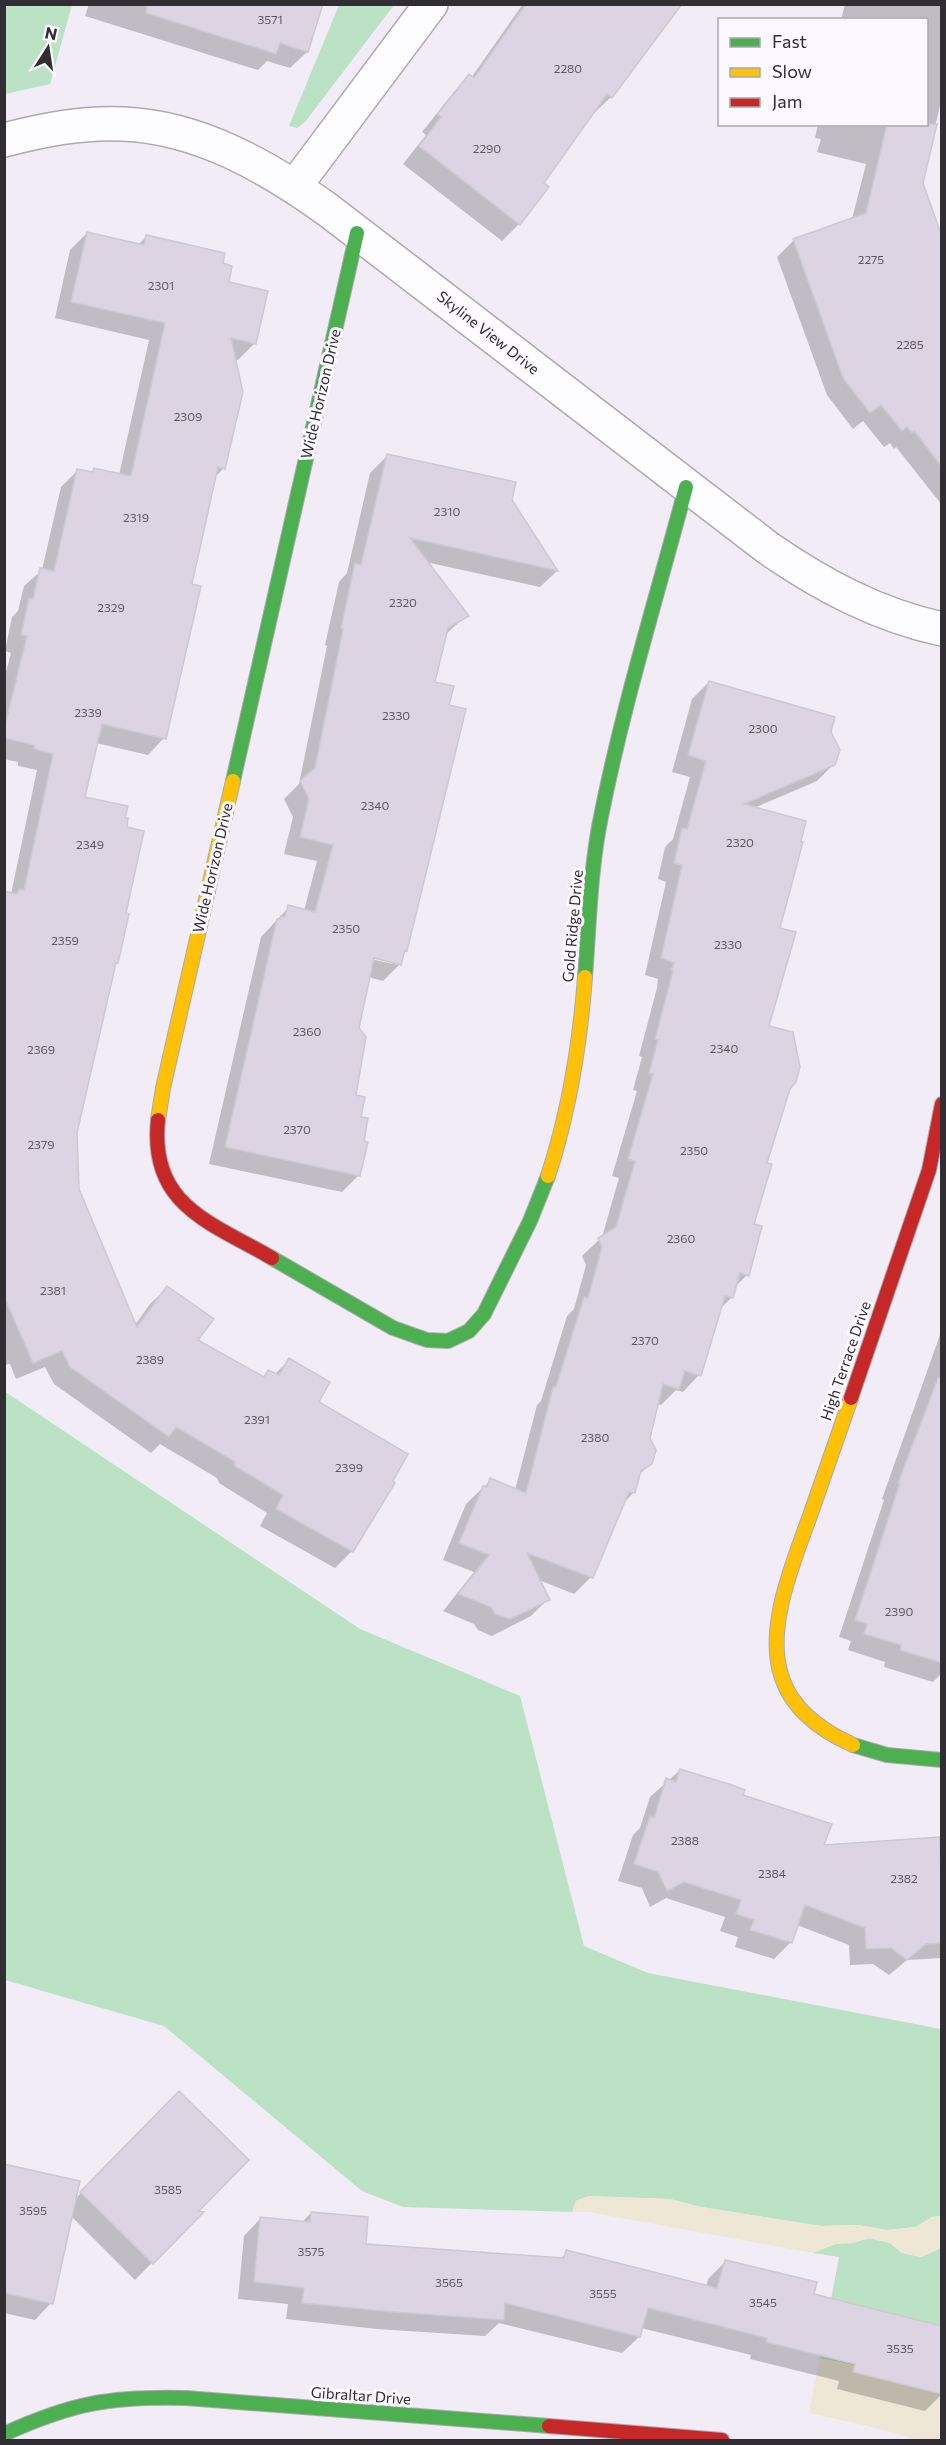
<svg xmlns="http://www.w3.org/2000/svg" width="946" height="2445" viewBox="0 0 946 2445" font-family="Commissioner,sans-serif">
  <style>
    .green { fill: #bbe2c4 }
    .sand { fill: #eee7d6 }
    .shadow { fill: #0003; fill-rule: evenodd }
    .building { fill: #dcd3e3; stroke: #cdc9d1; stroke-width: 1.5 }
    .lines { fill: none; stroke-linecap: round; stroke-linejoin: round }
    .street-casing { stroke: #aca9b0; stroke-width: 36 }
    .fast-casing { stroke: #aca9b0; stroke-width: 16 }
    .slow-casing { stroke: #aca9b0; stroke-width: 16 }
    .jam-casing { stroke: #aca9b0; stroke-width: 16 }
    .street { stroke: #fdfcfe; stroke-width: 33 }
    .fast { stroke: #4caf50; stroke-width: 14 }
    .slow { stroke: #ffc107; stroke-width: 14 }
    .jam { stroke: #c62828; stroke-width: 14 }
    .labels { text-anchor: middle; stroke-width: 6; stroke-linejoin: round; paint-order: stroke }
    .number-label { font-size: 12px; fill: #5e5962 }
    .street-label { font-size: 15px; fill: #302d33; stroke: #fbf8ff }
  </style>
  <rect width="100%" height="100%" fill="#f1ecf5"/>
  <!-- green -->
  <path class="green" d="M4,5H72L50,84L5,94Z
    M339,5H394L305,122L297,128L289,126Z
    M4,1391L360,1629L520,1696L584,1946L648,1973L941,2029V2216L932,2217L916,2227L887,2230L858,2225L821,2226L701,2207L670,2199L588,2196L576,2201L572,2212L403,2207L362,2191L164,2026L5,1980Z
    M869,2238L890,2243L902,2253L921,2257L941,2248V2384L820,2358L839,2257L813,2253L835,2244L853,2243Z"/>
  <!-- sand -->
  <path class="sand" d="M588,2196L670,2199L701,2207L821,2226L858,2225L887,2230L915,2227L932,2217L941,2216V2248L921,2257L902,2253L890,2243L869,2238L853,2243L835,2244L813,2253L589,2212H572L576,2201Z
    M820,2358L941,2384V2440H918L864,2425L809,2413Z"/>
  <!-- shadow -->
  <path class="shadow" d="M89,4H322L307,52L290,68L267,61L258,70L85,16Z
    M523,4H679L611,97L594,113L592,112L542,183L519,224L502,241L403,164L426,135L422,132L453,93L469,76L471,78Z
    M845,4H942V97L922,183L942,289V505L896,447L894,449L890,443L884,447L863,421L853,429L827,395L777,257L794,240L852,219L866,164L817,152L821,139L815,138L818,124H926V20H841Z
    M87,233L138,245L146,237L221,264L255,343L238,360L234,359L224,468L214,478L190,585L164,738L148,755L96,743L83,798L124,819V914L117,962L114,965L75,1133L77,1190L135,1325L150,1304L167,1288L196,1341L262,1378L268,1371L274,1375L289,1360L317,1402L352,1551L335,1568L260,1526L267,1513L219,1483L217,1478L160,1444L151,1453L54,1384L45,1367L16,1379L10,1364L4,1365V892L11,894L37,770L18,766V762L4,759V679L11,653L5,651L12,617L18,611L24,586L42,570L61,487L78,470L91,473L94,469L119,475L149,340L55,318L70,250Z
    M387,456L510,500L557,571L540,587L426,562L467,615L445,635L434,683L406,950L402,954L400,964L383,981L368,977L358,1028L354,1097L359,1175L342,1192L209,1164L261,937L289,907L304,911L317,861L284,854L293,817L284,799L299,784L327,646L325,645L339,582L347,573L370,473ZM367,955L393,961V964L366,958Z
    M709,682L829,732L834,764L817,781L754,808L778,929L768,1027L788,1088L766,1164L752,1225L747,1275L734,1288L732,1297L719,1310L699,1375L683,1392L676,1390L661,1405L657,1404L648,1438L651,1463L638,1476L634,1492L623,1504L591,1577L574,1594L539,1580L548,1599L531,1616L492,1636L478,1630L474,1624L443,1611L474,1572L443,1560L466,1504L491,1480L515,1490L537,1405L541,1401L567,1316L574,1309L586,1265L582,1256L602,1237L619,1178L612,1176L637,1091L633,1090L642,1057L639,1056L657,988L658,979L645,975L666,882L658,879L665,847L673,839L690,777L672,772L692,699Z
    M942,1329V1673L933,1682L884,1667L885,1662L848,1650L851,1641L839,1637L884,1500L882,1499Z
    M680,1770L741,1796L822,1847L942,1860V1958L907,1960L889,1975L873,1964L850,1965L849,1945L797,1925L791,1942L774,1959L735,1947L738,1937L720,1931L725,1917L666,1898L650,1907L642,1888L618,1881L633,1835L640,1828L650,1797Z
    M179,2093L196,2212L201,2213L135,2280L71,2216L51,2303L35,2320L4,2313V2166L75,2199Z
    M311,2213L364,2245L560,2259L567,2252L706,2287L708,2279L725,2262L813,2296L942,2327V2394L925,2411L837,2389L839,2381L750,2359L751,2355L641,2328L639,2337L622,2353L499,2323L485,2336L377,2329L286,2319L288,2304L238,2299L244,2236L260,2219L301,2223Z"/>
  <!-- building -->
  <path class="building" d="M147,4H323L308,52L280,43L276,54L146,13Z
    M526,4H682L612,98L607,94L544,183L549,187L520,225L419,146L441,117L438,114L469,74L474,78Z
    M887,124H937L923,183L942,237V467L914,431L912,433L907,427L902,431L881,405L870,413L843,378L793,239L866,213Z
    M87,232L144,245L146,235L225,253L223,263L232,266L229,282L268,291L256,344L231,338L243,392L225,469L218,467L192,584L201,586L166,739L102,724L85,797L128,806L125,818H128L127,827L144,831L126,913L129,914L118,963H116L77,1133L79,1189L137,1327L167,1286L214,1319L198,1340L264,1377L268,1370L279,1375L289,1358L330,1382L319,1402L408,1454L393,1481L395,1483L353,1552L276,1509L283,1495L235,1466L234,1461L176,1427L169,1437L70,1367L62,1351L33,1363L4,1296V891L17,894L19,889L24,890L53,754L34,749V745L4,738V729L27,636L21,635L29,598L33,599L40,568L54,571L77,469L92,472L94,468L131,476L165,323L71,302Z
    M387,454L516,482L512,500L558,571L410,538L469,616L448,628L435,682L454,686L449,705L466,709L407,951L405,950L401,965L374,958L359,1028L366,1037L356,1095L365,1097L361,1117L368,1118L364,1141L368,1142L360,1176L225,1147L277,919H280L281,916L285,917L288,905L315,912L333,845L300,837L309,799L300,781L315,768L343,629L341,628L355,563L361,565Z
    M709,681L835,717L831,732L840,750L835,765L744,804L806,821L801,841L803,842L780,928L796,932L769,1026L793,1032L800,1067L796,1082L790,1089L767,1163L772,1164L754,1224L762,1226L749,1276L740,1273L733,1298L725,1296L701,1376L685,1371L679,1389L663,1384L650,1438L656,1450L652,1464L641,1471L635,1493L629,1492L593,1578L527,1553L550,1600L510,1619L495,1614L491,1607L458,1594L489,1555L459,1543L483,1486L487,1487L490,1478L526,1493L553,1387H556L584,1297L588,1298L602,1247L598,1238L616,1227L635,1161L628,1159L653,1074L649,1073L658,1040L655,1039L673,971L671,970L674,963L661,958L682,865L674,863L682,828L687,829L706,761L688,755Z
    M938,1378H942V1663L900,1650L901,1645L864,1634L867,1624L855,1620L900,1483H898Z
    M680,1769L732,1785L745,1790L743,1795L832,1824L824,1845L940,1837L942,1943L926,1944L907,1960L891,1948L866,1949L865,1928L805,1905L792,1943L750,1930L754,1920L736,1914L741,1900L684,1882L667,1891L658,1872L634,1864L650,1816L654,1818L666,1778L676,1782Z
    M179,2091L249,2160L199,2211L204,2212L153,2264L80,2192Z
    M4,2164L80,2181L53,2304L4,2293Z
    M311,2212L368,2217L366,2244L564,2258L566,2250L717,2288L725,2260L817,2282L814,2294L942,2326V2394L853,2372L855,2364L766,2342L767,2338L648,2308L640,2337L505,2303L504,2320L394,2312L302,2303L304,2288L254,2282L260,2217L310,2222Z"/>
  <g class="lines">
    <!-- street casing -->
    <g class="street-casing">
      <path id="street" d="M4,140C43,130 82,122 123,124C199,127 268,167 328,210L768,548C822,585 877,615 942,629
        M295,186L431,4"/>
    </g>
    <!-- fast casing -->
    <g class="fast-casing">
      <path id="fast" d="M233,781L357,233
        M585,977C589,927 590,876 599,827C621,712 656,600 686,487
        M272,1258L393,1328L427,1340L448,1341L469,1331L484,1314L530,1221L548,1176
        M853,1745L887,1755L942,1760
        M4,2434C72,2403 111,2396 186,2398L549,2426"/>
    </g>
    <!-- slow casing -->
    <g class="slow-casing">
      <path id="slow" d="M158,1120L163,1088L233,781
        M548,1176C569,1112 580,1044 585,977
        M851,1398C838,1435 825,1473 812,1510C795,1559 764,1627 782,1678C793,1711 822,1731 853,1745"/>
    </g>
    <!-- jam casing -->
    <g class="jam-casing">
      <path id="jam" d="M158,1120C149,1205 210,1222 272,1258
        M851,1398L929,1170L942,1104
        M549,2426L722,2440"/>
    </g>
    <!-- street -->
    <use href="#street" class="street"/>
    <!-- fast -->
    <use href="#fast" class="fast"/>
    <!-- slow -->
    <use href="#slow" class="slow"/>
    <!-- jam -->
    <use href="#jam" class="jam"/>
  </g>
  <g class="labels">
    <!-- number labels -->
    <g class="number-label">
      <text x="270" y="24">3571</text>
      <text x="568" y="73">2280</text>
      <text x="487" y="153">2290</text>
      <text x="871" y="264">2275</text>
      <text x="161" y="290">2301</text>
      <text x="910" y="349">2285</text>
      <text x="188" y="421">2309</text>
      <text x="447" y="516">2310</text>
      <text x="136" y="522">2319</text>
      <text x="403" y="607">2320</text>
      <text x="111" y="612">2329</text>
      <text x="88" y="717">2339</text>
      <text x="396" y="720">2330</text>
      <text x="763" y="733">2300</text>
      <text x="375" y="810">2340</text>
      <text x="740" y="847">2320</text>
      <text x="90" y="849">2349</text>
      <text x="346" y="933">2350</text>
      <text x="65" y="945">2359</text>
      <text x="728" y="949">2330</text>
      <text x="307" y="1036">2360</text>
      <text x="724" y="1053">2340</text>
      <text x="41" y="1054">2369</text>
      <text x="297" y="1134">2370</text>
      <text x="41" y="1149">2379</text>
      <text x="694" y="1155">2350</text>
      <text x="681" y="1243">2360</text>
      <text x="53" y="1295">2381</text>
      <text x="645" y="1345">2370</text>
      <text x="150" y="1364">2389</text>
      <text x="257" y="1424">2391</text>
      <text x="595" y="1442">2380</text>
      <text x="349" y="1472">2399</text>
      <text x="899" y="1616">2390</text>
      <text x="685" y="1845">2388</text>
      <text x="772" y="1878">2384</text>
      <text x="904" y="1883">2382</text>
      <text x="168" y="2194">3585</text>
      <text x="33" y="2215">3595</text>
      <text x="311" y="2256">3575</text>
      <text x="449" y="2287">3565</text>
      <text x="603" y="2298">3555</text>
      <text x="763" y="2307">3545</text>
      <text x="900" y="2353">3535</text>
    </g>
    <!-- street labels -->
    <g class="street-label">
      <text transform="translate(488 333) rotate(38)" y="5">Skyline View Drive</text>
      <text transform="translate(321 394) rotate(-77)" y="5">Wide Horizon Drive</text>
      <text transform="translate(213 868) rotate(-77)" y="5">Wide Horizon Drive</text>
      <text transform="translate(573 926) rotate(-85)" y="5">Gold Ridge Drive</text>
      <text transform="translate(846 1361) rotate(-71)" y="5">High Terrace Drive</text>
      <text transform="translate(361 2396) rotate(4)" y="5">Gibraltar Drive</text>
    </g>
  </g>
  <!-- border -->
  <rect width="946" height="2445" fill="none" stroke="#302d33" stroke-width="12"/>
  <!-- legend -->
  <rect x="718" y="18" width="210" height="108" fill="#fbf8ff" stroke="#aaa7ad" stroke-width="1.5"/>
  <rect x="730" y="38" width="30" height="9" fill="#4caf50" stroke="#aaa7ad" stroke-width="1.5"/>
  <text x="772" y="48" font-size="18" fill="#302d33">Fast</text>
  <rect x="730" y="68" width="30" height="9" fill="#ffc107" stroke="#aaa7ad" stroke-width="1.5"/>
  <text x="772" y="78" font-size="18" fill="#302d33">Slow</text>
  <rect x="730" y="98" width="30" height="9" fill="#c62828" stroke="#aaa7ad" stroke-width="1.5"/>
  <text x="772" y="108" font-size="18" fill="#302d33">Jam</text>
  <!-- north arrow -->
  <g transform="translate(48 48) rotate(12)" stroke="#fbf8ff" stroke-width="4.5" paint-order="stroke">
  <path d="M0-4.5L10 22L0 15L-10 22Z" fill="#302d33"/>
  <text y="-9" font-size="16" font-weight="bold" text-anchor="middle" fill="#302d33">N</text>
  </g>
</svg>
